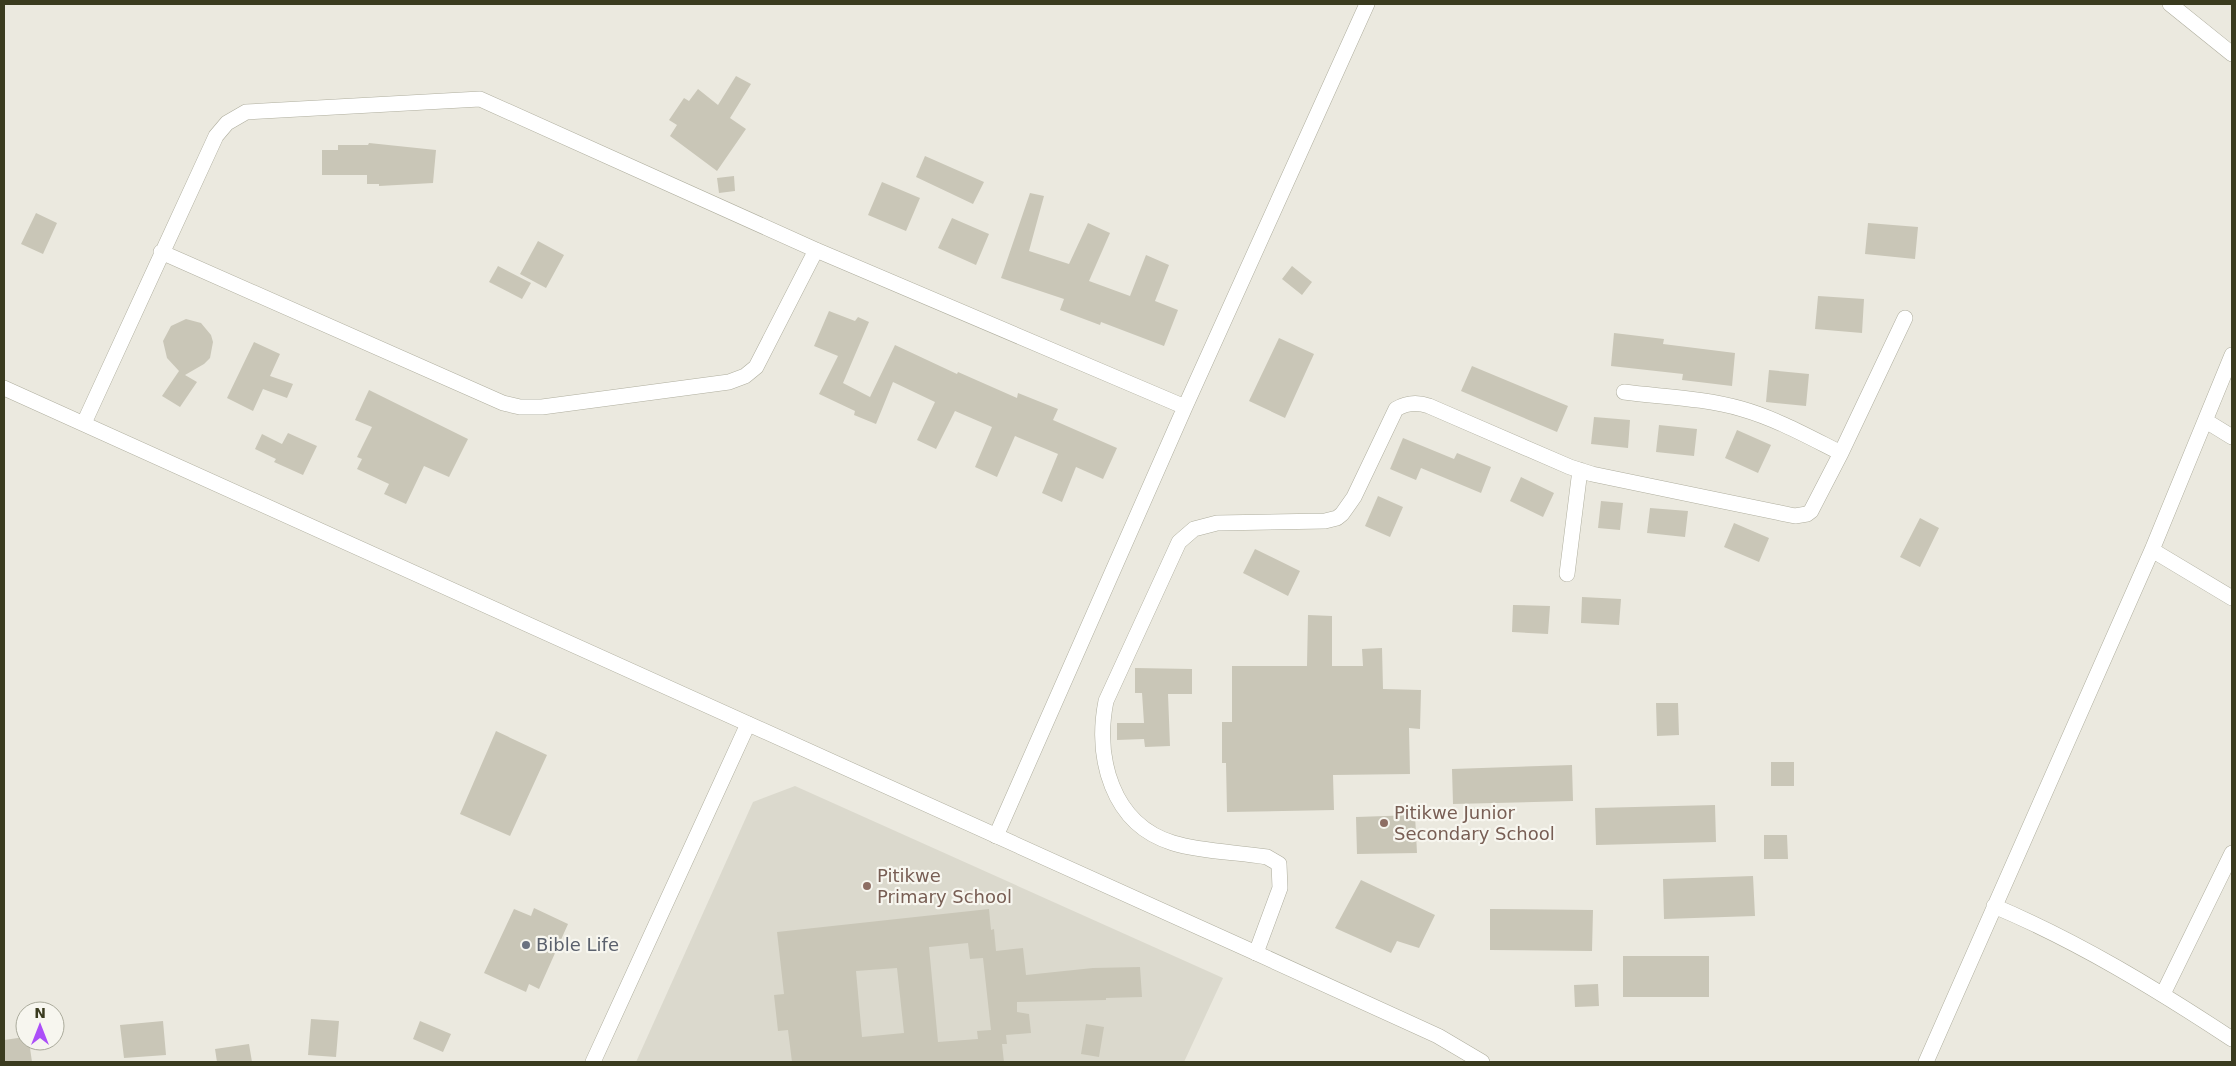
<svg xmlns="http://www.w3.org/2000/svg" width="2236" height="1066" viewBox="0 0 2236 1066" font-family="'DejaVu Sans',sans-serif">
  <style>
    .built { fill: #dbd9cd }
    .building { fill: #c9c6b7; fill-rule: evenodd }
    .lines { fill: none; stroke-linecap: round; stroke-linejoin: round }
    .minor-casing { stroke: #afae9e; stroke-width: 16 }
    .tertiary-casing { stroke: #afae9e; stroke-width: 16 }
    .minor { stroke: #fff; stroke-width: 15 }
    .tertiary { stroke: #fff; stroke-width: 15 }
    .education-dot { fill: #8d6e63; stroke: #f7f6ef; stroke-width: 2 }
    .worship-dot { fill: #6b7280; stroke: #f7f6ef; stroke-width: 2 }
    .labels { text-anchor: middle; stroke-width: 4.5; stroke-linejoin: round; paint-order: stroke }
    .education-label { font-size: 18px; fill: #785e54; stroke: #f7f6ef; text-anchor: start }
    .worship-label { font-size: 18px; fill: #5b616d; stroke: #f7f6ef; text-anchor: start }
  </style>
  <rect width="100%" height="100%" fill="#ebe9df"/>
  <!-- built -->
  <path class="built" d="M795,786L1223,978L1184,1062H636L753,802Z"/>
  <!-- building -->
  <path class="building" d="M736,76L751,84L730,118L746,129L717,171L670,136L677,125L669,120L684,98L689,101L698,89L718,105Z
    M369,143L436,150L433,183L379,186V184H367V175H322V150H338V145H368Z
    M925,156L984,182L973,204L916,177Z
    M734,176L735,191L719,193L717,178Z
    M882,182L920,198L906,231L868,215Z
    M1030,193L1044,196L1029,251L1069,264L1088,223L1110,233L1089,281L1130,296L1146,255L1169,265L1155,301L1178,310L1164,346L1101,322L1100,325L1060,310L1064,299L1001,278Z
    M36,213L57,223L43,254L21,244Z
    M952,218L989,234L976,265L938,248Z
    M1868,223L1918,227L1915,259L1865,254Z
    M538,241L564,255L546,288L520,274Z
    M498,266L531,283L522,299L489,282Z
    M1292,266L1312,282L1302,295L1282,279Z
    M1818,296L1864,299L1862,333L1815,329Z
    M829,311L855,321L858,317L869,322L843,383L870,397L895,345L957,374L958,372L1017,398L1018,393L1058,409L1053,420L1117,448L1103,479L1076,467L1062,502L1042,493L1058,454L1015,436L997,477L975,467L992,427L955,411L936,449L917,440L935,402L893,382L876,424L854,415L855,411L819,394L838,356L814,346Z
    M186,319L201,323L211,335L213,342L210,358L204,364L185,375L197,382L180,407L162,396L179,371L167,358L163,341L171,326Z
    M1614,333L1664,339L1663,344L1735,353L1732,386L1682,380L1683,374L1611,366Z
    M1279,338L1314,354L1285,418L1249,401Z
    M254,342L280,354L270,376L293,384L287,398L263,389L253,411L227,398Z
    M1472,366L1568,406L1557,432L1461,391Z
    M1769,370L1809,374L1806,406L1766,402Z
    M369,390L468,439L449,477L424,466L406,504L384,494L389,484L357,469L362,459L357,457L372,427L355,420Z
    M1594,417L1630,420L1628,448L1591,444Z
    M1659,425L1697,429L1694,456L1656,452Z
    M1737,430L1771,445L1758,473L1725,458Z
    M288,433L317,446L303,475L274,462L276,459L255,449L262,434L282,444Z
    M1403,438L1454,459L1457,453L1491,467L1481,493L1421,468L1416,480L1390,469Z
    M1521,477L1554,493L1543,517L1510,501Z
    M1378,496L1403,507L1390,537L1365,526Z
    M1601,501L1623,503L1620,530L1598,528Z
    M1650,508L1688,511L1685,537L1647,533Z
    M1920,518L1939,528L1920,567L1900,557Z
    M1734,523L1769,538L1759,562L1724,547Z
    M1255,549L1300,571L1288,596L1243,573Z
    M1582,597L1621,599L1619,625L1581,623Z
    M1513,605L1550,606L1548,634L1512,632Z
    M1308,615L1332,616V666H1363L1362,649L1382,648L1383,689L1421,690L1420,729L1409,728L1410,774L1333,775L1334,810L1227,812L1226,763H1222V722H1232V666H1307Z
    M1135,668L1192,669V694H1168L1170,746L1145,747L1144,739L1117,740V723H1144L1142,693H1135Z
    M1656,703H1678L1679,735L1657,736Z
    M496,731L547,755L510,836L460,814Z
    M1771,762H1794V786H1771Z
    M1572,765L1573,801L1453,804L1452,769Z
    M1715,805L1716,842L1596,845L1595,808Z
    M1415,815L1417,853L1357,854L1356,817Z
    M1764,835H1787L1788,859H1764Z
    M1753,876L1755,916L1664,919L1663,879Z
    M1361,880L1435,915L1419,948L1397,941L1391,953L1335,928Z
    M534,908L568,924L539,989L529,984L526,992L484,973L514,909L531,916Z
    M989,909L991,930L994,929L996,951L1023,948L1026,975L1093,968L1140,967L1142,997L1106,998V1000L1017,1002V1012L1029,1014L1031,1033L1006,1035L1007,1044H1002L1004,1062H792L788,1030L778,1031L774,995L784,994L777,932ZM968,943L970,959L983,958L991,1030L977,1031L978,1039L938,1042L929,947ZM897,968L904,1033L862,1037L856,971Z
    M1490,909L1593,910L1592,951L1490,950Z
    M1623,956H1709V997H1623Z
    M1598,984L1599,1006L1575,1007L1574,985Z
    M311,1019L339,1021L336,1057L308,1055Z
    M163,1021L166,1055L124,1058L120,1025Z
    M420,1021L451,1034L443,1052L413,1039Z
    M1086,1024L1104,1027L1099,1057L1081,1054Z
    M25,1037V1041H29L32,1062H4V1040Z
    M249,1044L252,1062H217L215,1049Z"/>
  <g class="lines">
    <!-- minor casing -->
    <g class="minor-casing">
      <path id="minor" d="M2170,4L2232,54
        M161,252L503,403L520,407H542L729,382L745,376L756,367L816,250
        M1624,392C1663,397 1704,398 1742,409C1777,419 1809,437 1841,453
        M2206,421L2232,437
        M84,423L216,136L227,123L246,112L480,99L816,250L1185,407
        M2152,550L2232,598
        M1567,574L1580,470
        M996,836L1185,407L1367,4
        M1994,906C2079,942 2156,989 2232,1039
        M1256,953L1280,888L1279,864L1267,857C1236,852 1203,852 1173,843C1111,824 1095,757 1106,701L1179,542L1194,529L1217,523L1325,521L1337,518L1342,514L1354,497L1396,409C1406,403 1418,402 1429,406L1570,467L1592,474L1795,516L1807,514L1811,511L1841,453L1905,318
        M2163,994L2232,853
        M593,1062L748,724
        M1926,1062L2152,550L2232,355"/>
    </g>
    <!-- tertiary casing -->
    <g class="tertiary-casing">
      <path id="tertiary" d="M4,388L1256,953L1438,1036L1482,1062"/>
    </g>
    <!-- minor -->
    <use href="#minor" class="minor"/>
    <!-- tertiary -->
    <use href="#tertiary" class="tertiary"/>
  </g>
  <!-- markers -->
  <g class="education-dot">
    <circle cx="1384" cy="823" r="5"/>
    <circle cx="867" cy="886" r="5"/>
  </g>
  <circle class="worship-dot" cx="526" cy="945" r="5"/>
  <g class="labels">
    <!-- education labels -->
    <g class="education-label">
      <text x="1394" y="819">Pitikwe Junior<tspan x="1394" dy="21">Secondary School</tspan></text>
      <text x="877" y="882">Pitikwe<tspan x="877" dy="21">Primary School</tspan></text>
    </g>
    <!-- worship labels -->
    <g class="worship-label">
      <text x="536" y="951">Bible Life</text>
    </g>
  </g>
  <!-- border -->
  <rect width="2236" height="1066" fill="none" stroke="#3a3b1f" stroke-width="10"/>
  <!-- north arrow -->
  <g transform="translate(40 1026)"><circle r="24" fill="#f7f6ef" stroke="#abab9c"/>
  <path d="M0-4L9 19L0 12L-9 19Z" fill="#ac4ff8"/>
  <text y="-8" font-size="14" font-weight="bold" text-anchor="middle" fill="#3a3b1f">N</text>
  </g>
</svg>
